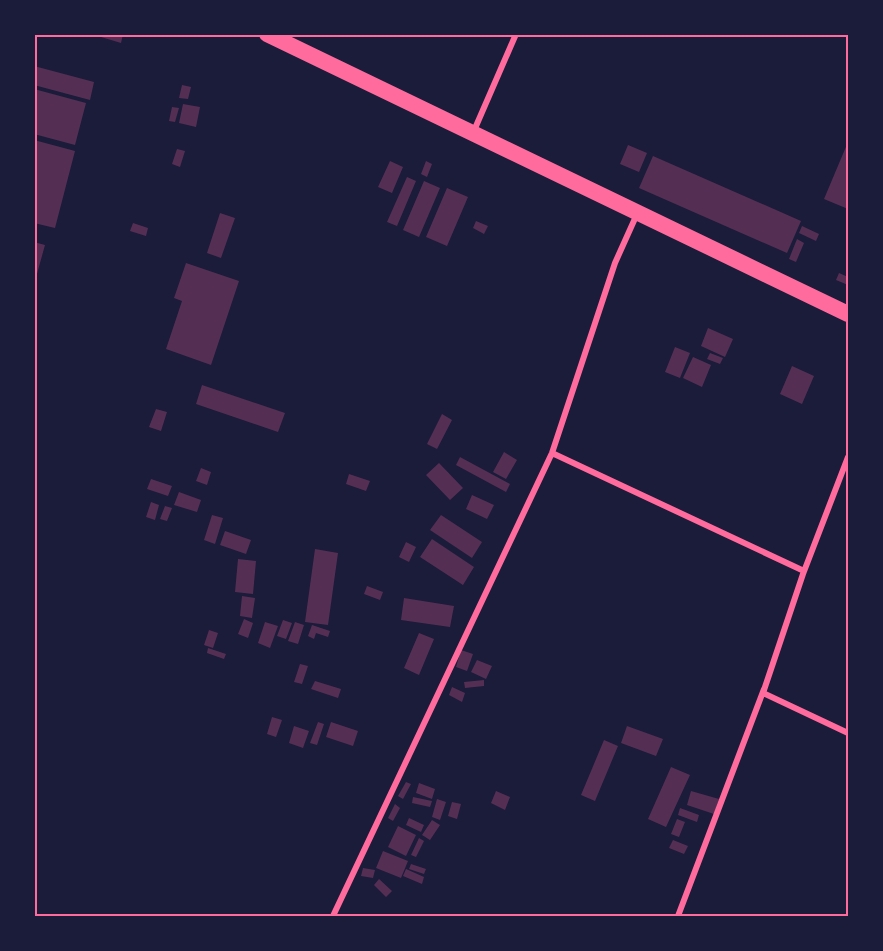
<svg xmlns="http://www.w3.org/2000/svg" width="883" height="951" viewBox="0 0 883 951" font-family="'Open Sans',sans-serif">
  <style>
    .building { fill: #542f53 }
    .lines { fill: none; stroke-linecap: round; stroke-linejoin: round }
    .minor { stroke: #ff6b9d; stroke-width: 6 }
    .trunk { stroke: #ff6b9d; stroke-width: 16 }
    .neatline { fill: none; stroke: #ff6b9d; stroke-width: 2 }
  </style>
  <rect width="100%" height="100%" fill="#1b1b3a"/>
  <!-- building -->
  <path class="building" d="M102,34H123L121,43L101,37Z
    M34,66L94,82L90,100L34,85Z
    M182,85L191,87L188,99L179,98Z
    M34,89L86,103L75,145L34,134Z
    M183,104L200,107L196,127L179,123Z
    M172,107L179,108L175,122L169,121Z
    M34,140L75,151L55,228L34,223Z
    M848,142V209L824,199Z
    M628,145L647,153L639,172L620,164Z
    M177,149L185,151L180,167L172,164Z
    M653,156L801,221L787,253L639,188Z
    M390,161L403,167L392,193L378,187Z
    M426,161L432,164L427,177L421,174Z
    M407,177L416,181L397,226L387,222Z
    M424,181L440,188L419,237L403,230Z
    M447,188L468,197L447,246L426,237Z
    M220,213L235,218L221,258L207,253Z
    M476,221L488,226L484,234L473,228Z
    M133,223L148,228L146,236L130,231Z
    M802,226L819,234L816,241L799,233Z
    M797,239L804,243L796,262L789,259Z
    M34,242L45,245L35,281H34Z
    M186,263L239,281L211,365L166,349L182,301L174,298Z
    M839,273L848,277V285L836,280Z
    M708,328L733,339L725,357L701,346Z
    M675,347L690,353L680,378L665,372Z
    M710,353L723,358L720,364L707,359Z
    M693,357L711,365L702,387L683,378Z
    M792,366L814,376L802,404L780,394Z
    M202,385L285,413L278,432L196,404Z
    M156,409L167,412L161,431L149,427Z
    M442,414L452,420L437,449L427,444Z
    M504,452L517,460L506,479L493,472Z
    M460,457L510,484L506,492L456,465Z
    M439,463L463,488L450,500L426,475Z
    M201,468L211,472L207,485L196,481Z
    M349,474L370,481L366,491L346,484Z
    M151,479L172,486L168,496L147,489Z
    M179,492L201,500L197,512L174,505Z
    M472,495L494,505L487,519L466,509Z
    M151,502L159,505L155,520L146,517Z
    M165,506L172,508L167,521L160,519Z
    M212,515L223,518L215,544L204,540Z
    M441,515L482,542L472,558L430,530Z
    M225,531L251,540L246,554L220,545Z
    M432,539L474,567L463,585L420,557Z
    M406,542L416,547L409,562L399,557Z
    M315,549L338,553L328,625L305,622Z
    M238,559L256,561L253,594L235,592Z
    M367,586L383,592L380,600L364,594Z
    M242,596L255,598L252,618L240,616Z
    M404,598L454,606L450,627L401,620Z
    M244,619L253,623L248,638L238,634Z
    M283,620L292,623L286,639L277,636Z
    M265,622L278,626L270,648L258,643Z
    M295,622L304,625L298,644L288,641Z
    M312,625L330,631L328,637L316,633L314,639L308,636Z
    M209,630L218,633L213,648L204,645Z
    M419,633L434,639L419,675L404,668Z
    M208,648L226,654L224,659L207,653Z
    M461,650L473,654L467,671L456,667Z
    M477,660L492,666L486,679L471,672Z
    M300,664L308,666L302,684L294,682Z
    M484,680V686L465,688L464,682Z
    M315,681L341,689L338,698L311,689Z
    M452,687L465,693L462,702L449,695Z
    M272,717L282,720L276,737L267,734Z
    M318,722L324,724L317,745L310,743Z
    M331,722L358,731L353,746L326,737Z
    M294,726L309,731L303,748L289,743Z
    M627,726L663,739L656,756L621,743Z
    M604,740L618,746L595,801L581,795Z
    M671,767L690,775L666,827L648,819Z
    M406,782L411,784L403,799L398,796Z
    M419,783L435,789L432,799L416,793Z
    M496,791L510,797L505,810L491,803Z
    M691,791L719,799L714,814L687,805Z
    M413,797L432,801L430,807L412,803Z
    M437,799L446,802L440,820L432,817Z
    M452,802L461,804L457,819L448,816Z
    M395,804L400,808L393,821L388,818Z
    M680,808L699,815L697,822L678,815Z
    M409,818L424,825L421,832L406,825Z
    M677,819L685,822L679,837L671,834Z
    M432,820L440,825L430,840L422,835Z
    M398,826L416,835L406,856L388,847Z
    M419,838L424,841L416,857L411,855Z
    M673,840L688,846L684,854L669,848Z
    M383,851L408,861L401,878L376,868Z
    M411,864L426,869L424,874L409,869Z
    M363,868L375,870L373,878L361,876Z
    M406,869L424,877L422,884L403,876Z
    M379,879L392,891L386,897L374,885Z"/>
  <g class="lines">
    <!-- minor -->
    <path class="minor" d="M473,133L516,34
      M552,453L804,571L763,693L848,733
      M803,574L848,457
      M333,916L552,453L615,263L637,214
      M678,916L764,689"/>
    <!-- trunk -->
    <path class="trunk" d="M267,34L848,314"/>
  </g>
  <!-- border -->
  <rect width="883" height="951" fill="none" stroke="#1b1b3a" stroke-width="72"/>
  <rect x="36" y="36" width="811" height="879" class="neatline"/>
</svg>
